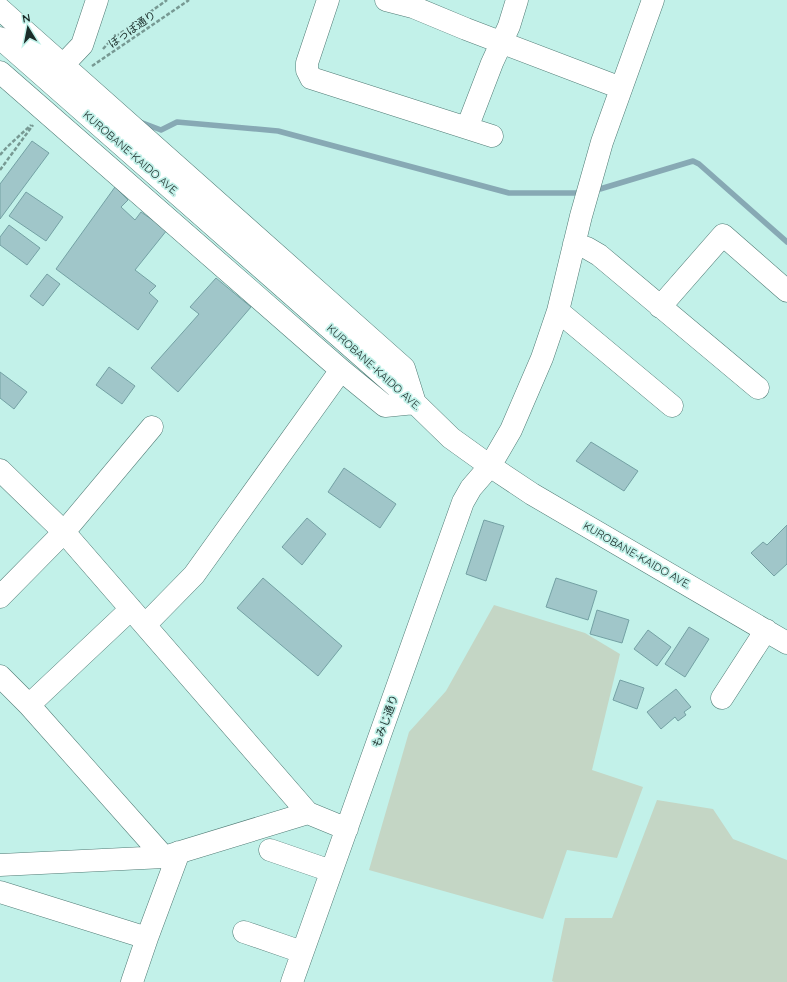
<svg xmlns="http://www.w3.org/2000/svg" width="787" height="982" viewBox="0 0 787 982" font-family="Quicksand,'Noto Sans JP',sans-serif">
  <style>
    .green { fill: #c4d6c5 }
    .lines { fill: none; stroke-linecap: round; stroke-linejoin: round }
    .stream { stroke: #87a9b4; stroke-width: 5.5 }
    .building { fill: #a0c6c9; stroke: #74a1a4 }
    .minor-casing { stroke: #507b75; stroke-width: 23 }
    .path { stroke: #779993; stroke-width: 2.5; stroke-dasharray: 4 2; stroke-linecap: butt }
    .minor { stroke: #fff; stroke-width: 22 }
    .labels { text-anchor: middle; stroke-width: 3.5; stroke-linejoin: round; paint-order: stroke }
    .street-label { font-size: 11px; fill: #1a2c29; stroke: #c2f1e9 }
  </style>
  <rect width="100%" height="100%" fill="#c2f1e9"/>
  <!-- green -->
  <path class="green" d="M494,605L585,633L620,654L592,770L643,787L617,858L567,850L543,919L369,870L409,732L446,691Z
    M657,800L713,809L733,839L787,860V982H554L552,981L565,918H612Z"/>
  <g class="lines">
    <!-- stream -->
    <path class="stream" d="M140,122L161,130L177,122L278,131L509,193H576
      M600,189L693,161L699,164L787,242"/>
  </g>
  <!-- building -->
  <path class="building" d="M32,141L49,153L0,219V184Z
    M115,187L128,200L121,207L135,220L141,212L167,230L135,270L156,286L149,293L158,301L138,330L56,269Z
    M26,192L63,217L46,241L9,216Z
    M9,225L40,248L27,265L0,245V237Z
    M47,274L60,284L43,306L30,296Z
    M216,278L251,307L178,392L151,368L199,314L190,307Z
    M109,367L135,386L122,404L96,385Z
    M0,372L27,392L14,409L0,398Z
    M591,442L638,471L624,491L576,461Z
    M344,468L396,504L380,528L328,492Z
    M307,518L326,534L302,565L282,547Z
    M484,520L504,526L486,581L466,574Z
    M787,525V564L774,576L751,553L763,542L767,545Z
    M263,578L342,646L318,676L237,608Z
    M556,578L597,591L588,620L546,607Z
    M597,610L629,620L622,643L590,634Z
    M689,627L709,639L685,677L665,664Z
    M648,630L671,647L657,666L634,649Z
    M620,680L644,688L637,709L613,700Z
    M676,689L691,707L684,712L686,715L678,721L675,717L661,729L647,712Z"/>
  <g class="lines">
    <!-- minor casing -->
    <g class="minor-casing">
      <path id="minor" d="M328,0L307,63V70L311,78L492,136
        M386,0L413,7L466,29L621,88
        M0,9L404,368L415,403L385,406L341,370L0,72
        M0,38L415,403L451,438L490,466L532,494L787,643
        M63,65L82,45L97,0
        M467,128L492,63L509,26L517,0
        M574,244L587,248L599,255L758,388
        M660,307L723,235L787,291
        M558,311L672,406
        M0,470L64,532L308,813L347,829
        M0,597L64,532L152,427
        M145,625L194,575L341,370
        M0,676L29,705L164,857
        M722,698L766,630
        M29,705L131,609
        M270,850L331,871
        M0,865L164,857L308,813
        M0,892L147,938
        M244,932L302,952
        M132,982L147,938L179,852
        M292,982L463,502L471,488L490,466L511,430L542,358L558,311L581,216L602,142L653,0"/>
    </g>
    <!-- path -->
    <path class="path" d="M103,49L111,40L167,0
      M92,66L189,0
      M0,155L7,147L31,125
      M0,170L33,125"/>
    <!-- minor -->
    <use href="#minor" class="minor"/>
  </g>
  <g class="labels">
    <!-- street labels -->
    <g class="street-label">
      <text transform="translate(132 29) rotate(-35)" y="4">ぽっぽ通り</text>
      <text transform="translate(131 153) rotate(41)" y="4">KUROBANE-KAIDO AVE.</text>
      <text transform="translate(374 367) rotate(42)" y="4">KUROBANE-KAIDO AVE.</text>
      <text transform="translate(637 555) rotate(30)" y="4">KUROBANE-KAIDO AVE.</text>
      <text transform="translate(385 721) rotate(-70)" y="4">もみじ通り</text>
    </g>
  </g>
  <!-- north arrow -->
  <g transform="translate(28 28) rotate(350)" stroke="#c2f1e9" stroke-width="3" paint-order="stroke">
  <path d="M0-3L7 15L0 10L-7 15Z" fill="#1a2c29"/>
  <text y="-6" font-size="11" font-weight="bold" text-anchor="middle" fill="#1a2c29">N</text>
  </g>
</svg>
